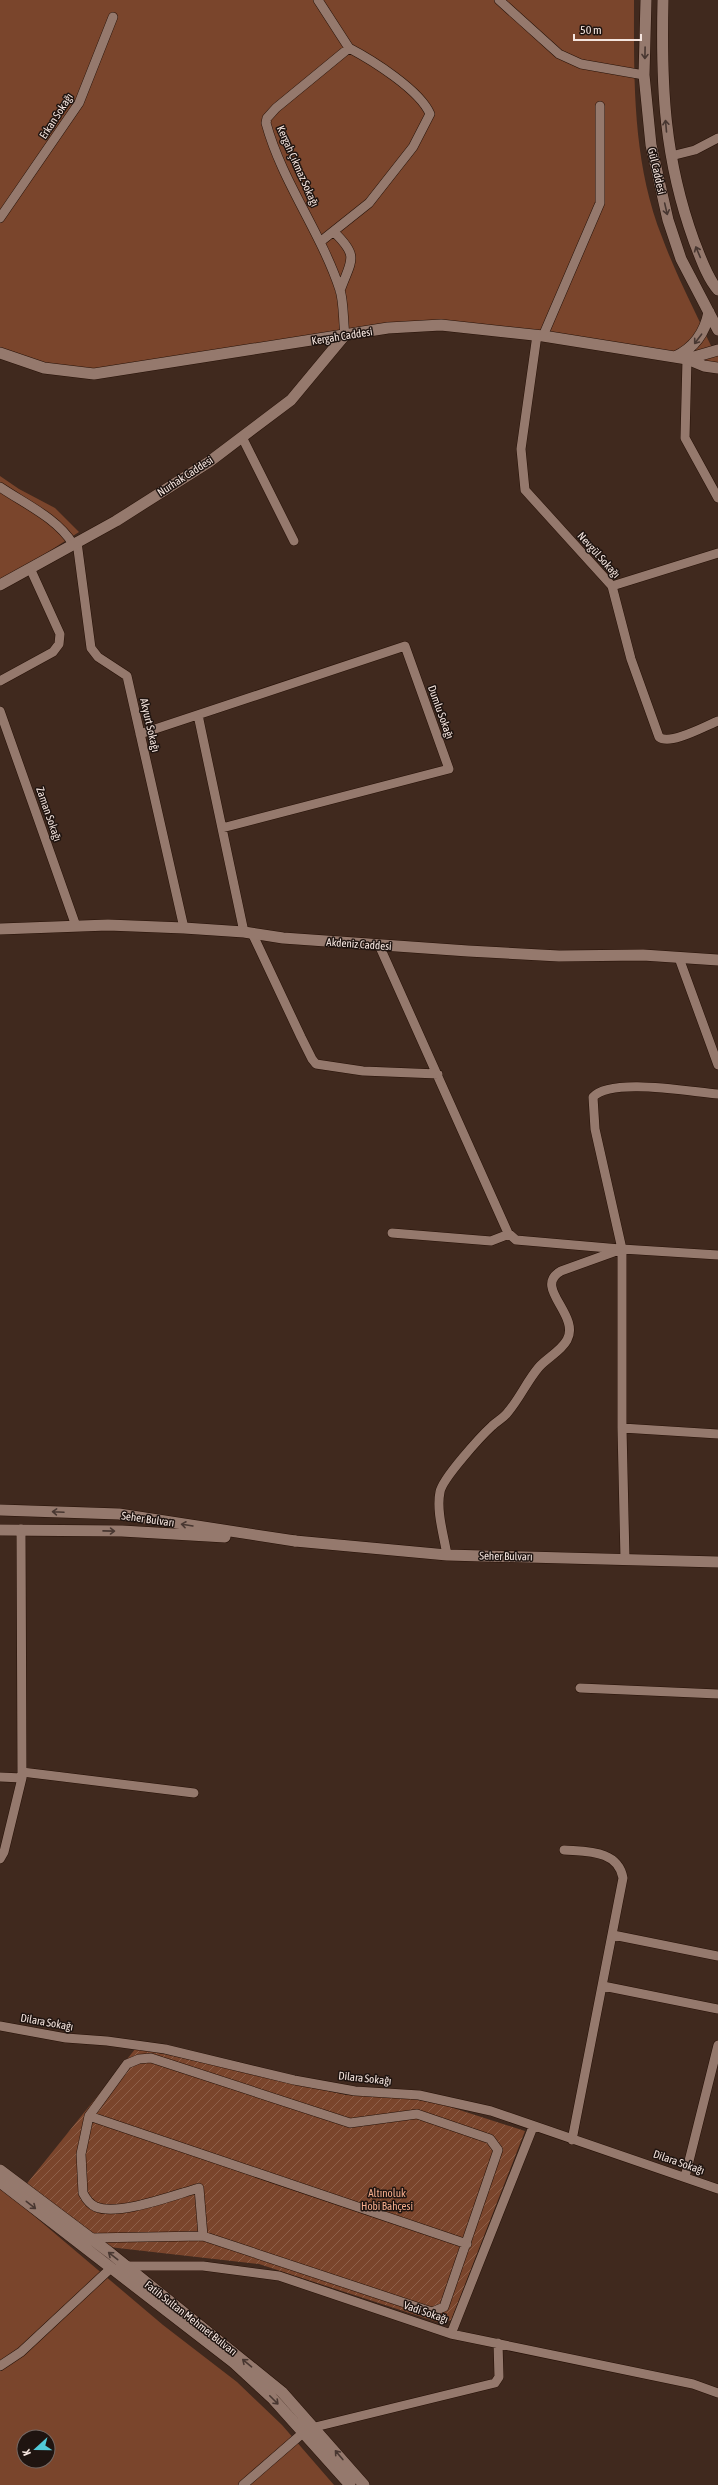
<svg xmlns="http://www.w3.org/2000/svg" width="718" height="2485" viewBox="0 0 718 2485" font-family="'Asap Condensed',sans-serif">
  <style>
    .grass { fill: #7a452c; fill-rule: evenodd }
    .garden { fill: url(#garden-furrows) }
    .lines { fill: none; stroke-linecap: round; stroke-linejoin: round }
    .minor-casing { stroke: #261107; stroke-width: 10 }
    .tertiary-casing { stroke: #261107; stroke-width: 12 }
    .secondary-casing { stroke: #261107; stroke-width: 12 }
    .minor { stroke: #95796d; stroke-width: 9 }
    .tertiary { stroke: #95796d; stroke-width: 11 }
    .secondary { stroke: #95796d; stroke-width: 11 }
    .oneway { stroke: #483731 }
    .labels { text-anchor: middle; stroke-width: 3; stroke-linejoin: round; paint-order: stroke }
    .street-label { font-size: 11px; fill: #f5e5df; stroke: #1f1410 }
    .park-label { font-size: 11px; fill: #f4ac8c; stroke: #1f1410 }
  </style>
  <defs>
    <pattern id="garden-furrows" width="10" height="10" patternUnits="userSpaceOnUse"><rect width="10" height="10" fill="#7a452c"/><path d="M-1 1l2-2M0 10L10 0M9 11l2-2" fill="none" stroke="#8e604a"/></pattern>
  </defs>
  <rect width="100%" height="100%" fill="#40291e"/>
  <!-- grass -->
  <path class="grass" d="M0,0H634C634,79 632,161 662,237C676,275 696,313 713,350L718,355V365L440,326L92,374L0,353Z
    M0,476L19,489L55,508L79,532L0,583Z
    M0,2187L163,2325L237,2382L282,2425L334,2485H0ZM24,2437H48V2461H24Z"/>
  <!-- garden -->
  <path class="garden" d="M136,2048L346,2095L406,2098L441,2104L525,2131L451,2320L443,2323L437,2322L259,2264L109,2247L25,2186Z"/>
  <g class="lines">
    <!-- minor casing -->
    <g class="minor-casing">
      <path id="minor" d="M318,0L349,48L276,108L267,118L266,123C282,182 321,232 340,290C344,303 343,321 345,335
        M499,0L559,54L581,64L644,75
        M671,156L695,150L718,138
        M0,218L79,103L113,17
        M334,232C360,257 351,260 340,291
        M320,242L369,203L413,147L430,114C420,90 372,60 349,48
        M537,335L521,449L525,490L612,586L631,659L659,737C670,746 705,726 718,721
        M543,336L600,203V106
        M687,359L685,438L718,498
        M242,437L294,541
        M0,487C25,504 57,518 73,544
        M77,542L91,648L98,657L127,676L184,928
        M612,586L718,553
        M0,681L53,652L59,644L60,634L30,568
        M0,711L76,926
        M198,715L244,932
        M140,734L405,646L449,769L222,828
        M252,933L301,1037L312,1059L316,1064L363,1071L438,1074
        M379,945L508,1233L516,1240L620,1249
        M679,958L718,1065
        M392,1233L491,1241L509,1234
        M622,1428L718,1434
        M447,1555C444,1536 436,1511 440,1492C442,1479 481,1436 492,1426C497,1421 504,1418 508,1412C520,1398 527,1381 539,1367C547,1358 561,1351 567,1340C581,1315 532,1287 561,1271L622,1249L718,1255
        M625,1559L622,1428V1249L595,1129L593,1097C611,1077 691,1092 718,1094
        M580,1688L718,1694
        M22,1772L194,1793
        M0,1777L22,1778
        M564,1850C588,1852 618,1850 623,1878L572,2140
        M0,1859L4,1852L22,1778L21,1529
        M613,1935L718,1956
        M603,1986L718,2009
        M0,2026L66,2038L107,2041L165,2049L294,2080L355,2091L419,2095L491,2111L718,2189
        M89,2116L467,2244
        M685,2177L718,2045
        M89,2238L203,2236L432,2312L444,2307L498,2150L490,2139L417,2114L350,2123L151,2058L139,2059L127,2064L89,2116L81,2154L83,2193C86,2199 89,2204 96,2207C119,2216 174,2195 199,2188L203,2236
        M126,2266H203L279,2276L451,2334L693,2384L718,2393
        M451,2334L533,2127
        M0,2366L21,2352L111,2268
        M315,2427L495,2383L499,2377L498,2343
        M243,2485L304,2432"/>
    </g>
    <!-- tertiary casing -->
    <g class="tertiary-casing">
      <path id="tertiary" d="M646,0L644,75L651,145L668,220L681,259L718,330
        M663,0C661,87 664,158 694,241C700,256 707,278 718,290
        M0,353L44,368L94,374L388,328L441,325L543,336L687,359L704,366L718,368
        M675,357C694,348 705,333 709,312
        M687,359L718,350
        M0,585L116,521L209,462L291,400L345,335
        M0,929L108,925L184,928L244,932L283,938L468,951L559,956L643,955L718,960
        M295,1541L447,1555L718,1562"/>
    </g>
    <!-- secondary casing -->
    <g class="secondary-casing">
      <path id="secondary" d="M0,1510L119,1514L295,1541
        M0,1530L122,1531L225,1537
        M0,2170L109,2252L282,2392L364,2485
        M0,2182L234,2363L273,2399L350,2485"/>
    </g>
    <!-- minor -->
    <use href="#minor" class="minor"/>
    <!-- tertiary -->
    <use href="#tertiary" class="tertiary"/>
    <!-- secondary -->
    <use href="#secondary" class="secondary"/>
  </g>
  <!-- one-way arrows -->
  <defs><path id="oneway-shaft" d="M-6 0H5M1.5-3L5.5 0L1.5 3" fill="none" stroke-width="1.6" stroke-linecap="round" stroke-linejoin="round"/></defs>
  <g class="oneway">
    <use href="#oneway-shaft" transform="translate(645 53) rotate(91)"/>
    <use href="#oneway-shaft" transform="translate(666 126) rotate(-95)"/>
    <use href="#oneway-shaft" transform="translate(666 209) rotate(77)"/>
    <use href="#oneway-shaft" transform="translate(698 252) rotate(-113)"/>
    <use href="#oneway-shaft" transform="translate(698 339) rotate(127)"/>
    <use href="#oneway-shaft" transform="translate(58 1512) rotate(-177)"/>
    <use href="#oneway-shaft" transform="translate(187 1525) rotate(-171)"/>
    <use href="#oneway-shaft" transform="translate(109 1531) rotate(1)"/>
    <use href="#oneway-shaft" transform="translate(31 2205) rotate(38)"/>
    <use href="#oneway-shaft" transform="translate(113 2256) rotate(-142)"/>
    <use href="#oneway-shaft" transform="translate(247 2363) rotate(-140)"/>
    <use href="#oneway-shaft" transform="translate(274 2400) rotate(45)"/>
    <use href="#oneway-shaft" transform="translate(339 2455) rotate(-130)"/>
  </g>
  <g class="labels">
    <!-- street labels -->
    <g class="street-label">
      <text transform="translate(56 116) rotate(-57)" y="4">Erkan Sokağı</text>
      <text transform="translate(298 166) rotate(66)" y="4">Kergah Çıkmaz Sokağı</text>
      <text transform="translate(657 171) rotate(77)" y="4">Gül Caddesi</text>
      <text transform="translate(342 336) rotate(-9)" y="4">Kergah Caddesi</text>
      <text transform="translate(185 476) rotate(-33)" y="4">Nurhak Caddesi</text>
      <text transform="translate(599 555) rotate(48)" y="4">Nevgül Sokağı</text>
      <text transform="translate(441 712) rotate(70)" y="4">Dumlu Sokağı</text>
      <text transform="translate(150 725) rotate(77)" y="4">Akyurt Sokağı</text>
      <text transform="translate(49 814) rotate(71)" y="4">Zaman Sokağı</text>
      <text transform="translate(359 944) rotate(4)" y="4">Akdeniz Caddesi</text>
      <text transform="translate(148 1519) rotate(8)" y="4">Seher Bulvarı</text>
      <text transform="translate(506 1556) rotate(1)" y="4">Seher Bulvarı</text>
      <text transform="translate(47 2022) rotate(10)" y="4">Dilara Sokağı</text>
      <text transform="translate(365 2078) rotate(6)" y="4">Dilara Sokağı</text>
      <text transform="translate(679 2162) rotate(19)" y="4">Dilara Sokağı</text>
      <text transform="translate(426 2312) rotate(19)" y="4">Vadi Sokağı</text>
      <text transform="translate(191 2318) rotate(38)" y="4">Fatih Sultan Mehmet Bulvarı</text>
    </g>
    <!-- park labels -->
    <g class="park-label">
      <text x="387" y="2197">Altınoluk<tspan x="387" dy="13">Hobi Bahçesi</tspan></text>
    </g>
  </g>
  <!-- north arrow -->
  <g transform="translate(36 2449) rotate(249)"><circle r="19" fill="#1f1410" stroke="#756863"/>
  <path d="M0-3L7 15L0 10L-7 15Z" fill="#52cbd8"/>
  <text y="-6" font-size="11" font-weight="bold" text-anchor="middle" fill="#f5e5df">K</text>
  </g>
  <!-- scale -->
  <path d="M574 34v6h67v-6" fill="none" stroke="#f5e5df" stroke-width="2"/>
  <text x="580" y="34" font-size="12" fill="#f5e5df" stroke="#1f1410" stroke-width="3" paint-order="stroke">50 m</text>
</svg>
